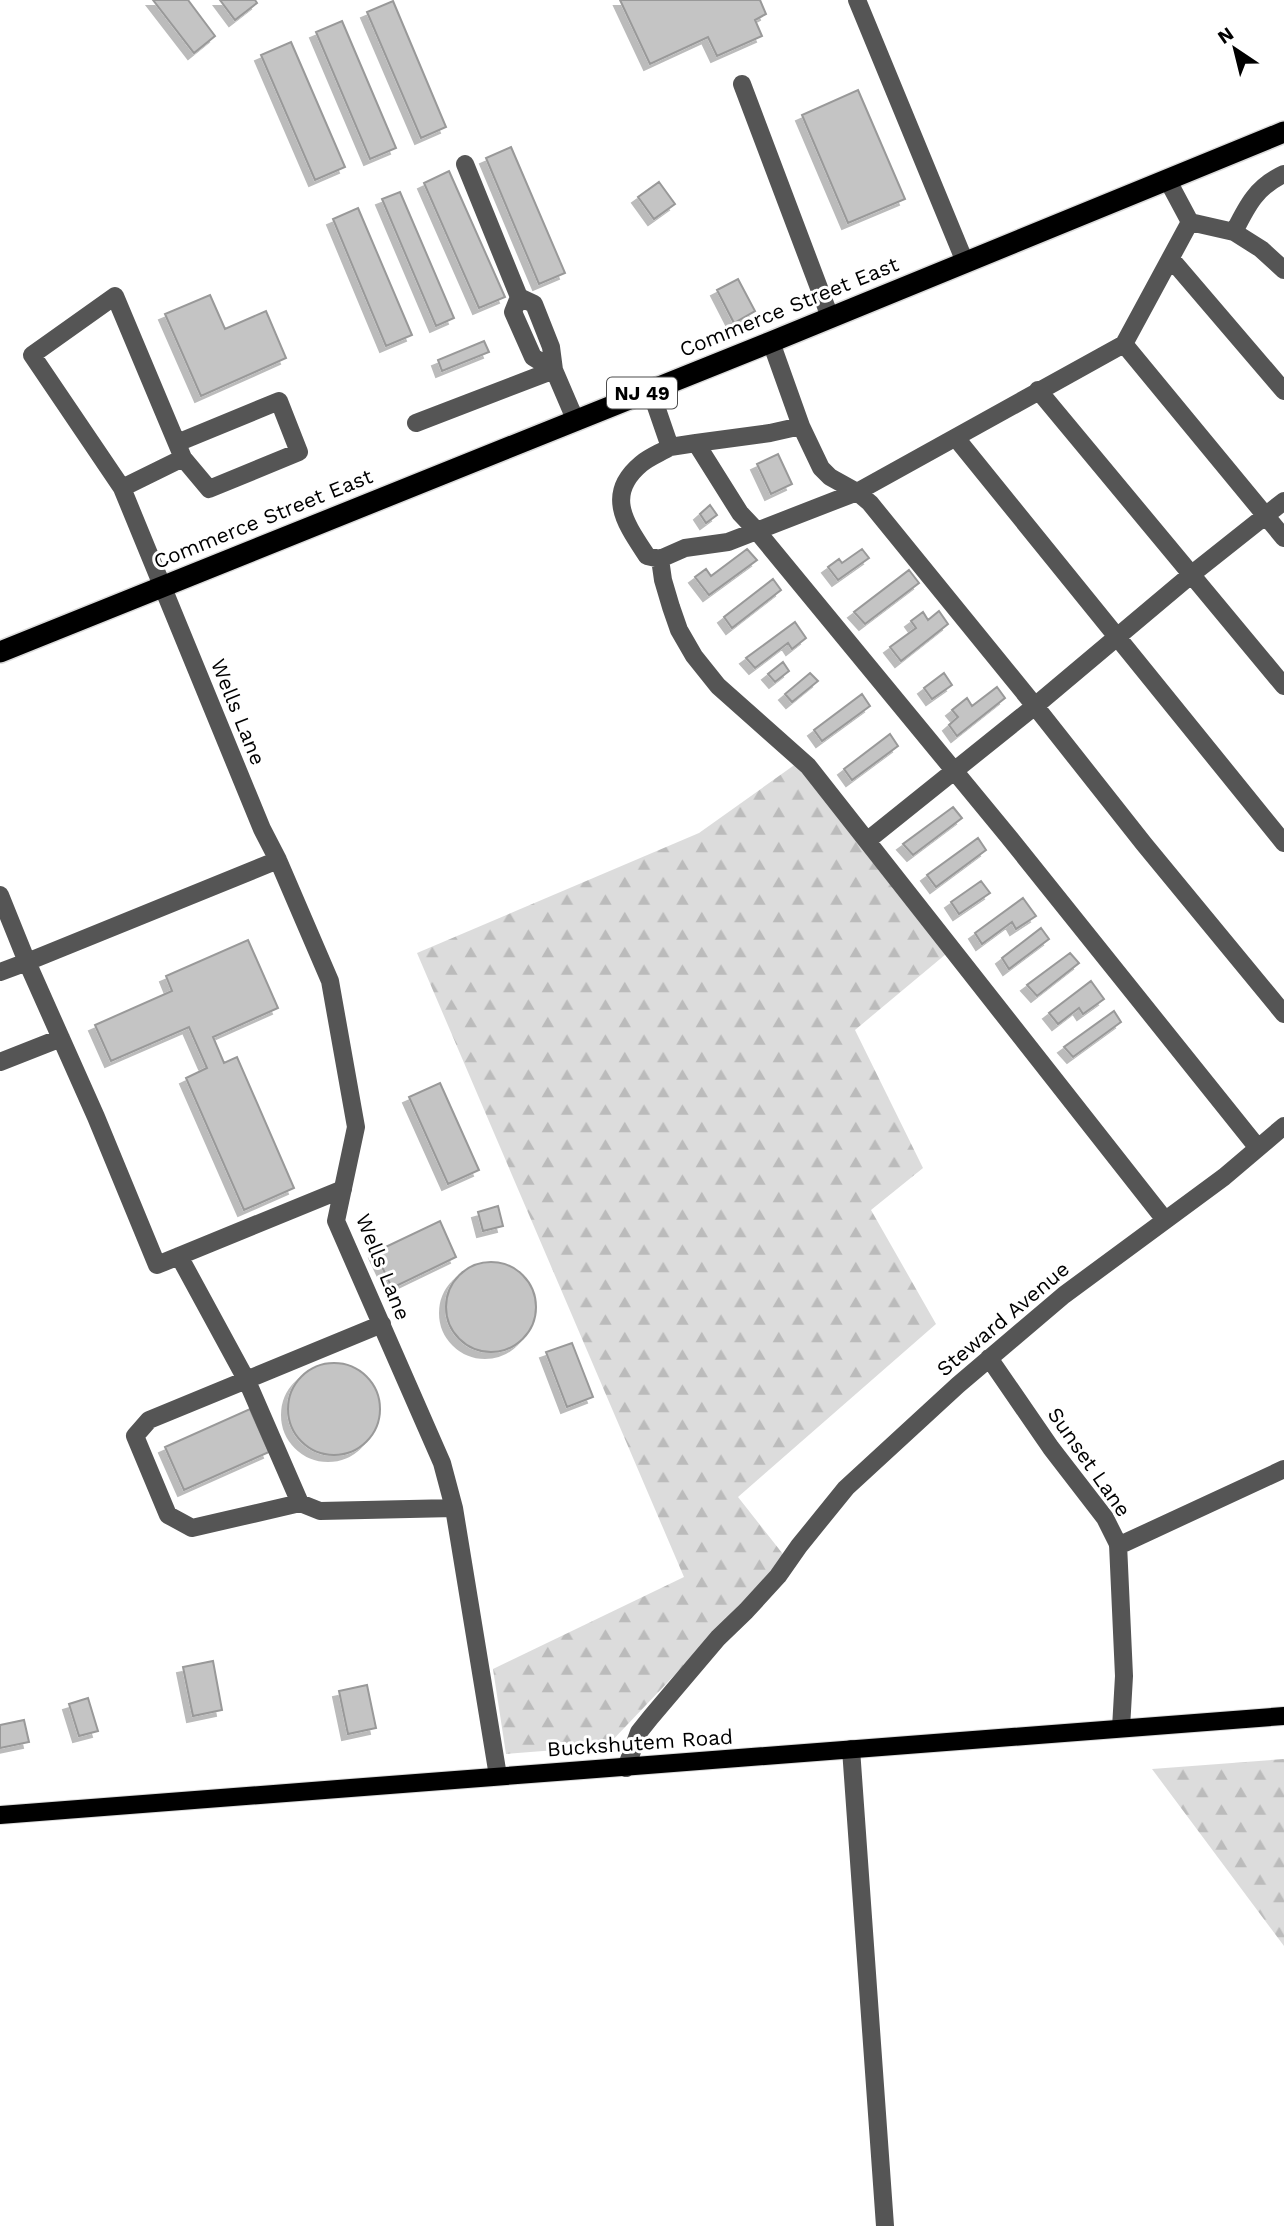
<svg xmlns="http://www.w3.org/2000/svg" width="1284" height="2226" viewBox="0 0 1284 2226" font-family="'Work Sans',sans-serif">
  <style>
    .forest { fill: url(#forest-firs) }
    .building { fill: #c4c4c4; stroke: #999; stroke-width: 2; filter: url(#shadow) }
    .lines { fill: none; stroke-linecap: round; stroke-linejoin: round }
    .major-casing { stroke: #dbdbdb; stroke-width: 20 }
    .highway-casing { stroke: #dbdbdb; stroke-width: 24 }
    .minor { stroke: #555; stroke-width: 18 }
    .major { stroke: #000; stroke-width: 18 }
    .highway { stroke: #000; stroke-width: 21 }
    .labels { text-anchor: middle; stroke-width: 6; stroke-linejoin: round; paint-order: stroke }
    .shield { fill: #fff; stroke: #4c4c4c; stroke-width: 2 }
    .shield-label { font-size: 19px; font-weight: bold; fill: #000 }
    .street-label { font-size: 21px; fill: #000; stroke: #fff }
  </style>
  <defs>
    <pattern id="forest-firs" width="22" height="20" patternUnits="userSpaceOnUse" patternTransform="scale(1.75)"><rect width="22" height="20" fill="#dcdcdc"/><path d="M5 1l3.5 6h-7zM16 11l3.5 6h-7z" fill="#bbb"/></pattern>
    <filter id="shadow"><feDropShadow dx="-6" dy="6" stdDeviation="0" flood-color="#0004"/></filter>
  </defs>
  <rect width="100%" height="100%" fill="#fff"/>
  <!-- forest -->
  <path class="forest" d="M800,761L952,949L855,1030L923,1168L871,1210L936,1324L738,1497L786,1558L607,1746L506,1754L493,1669L684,1577L417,953L699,833Z
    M1284,1759V1946L1152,1769Z"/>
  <!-- building -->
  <path class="building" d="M153,0H188L215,36L194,53Z
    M220,0H255L257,3L235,20Z
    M620,0H760L766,14L755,20L762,36L717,56L708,37L650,64Z
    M393,1L446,127L421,138L367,12Z
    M342,21L396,148L370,159L316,32Z
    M291,42L345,167L315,180L261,55Z
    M858,90L905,199L848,223L802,115Z
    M511,147L565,273L539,284L486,158Z
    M449,171L505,297L479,308L424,183Z
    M659,182L675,204L654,219L638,197Z
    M400,192L454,318L436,326L382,199Z
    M358,208L412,335L386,346L333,219Z
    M738,279L755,311L734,323L717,290Z
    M210,295L225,329L266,311L286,358L201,396L165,314Z
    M484,341L489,352L442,371L438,360Z
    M778,454L792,484L771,494L757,464Z
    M710,505L717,515L706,523L700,514Z
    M747,549L757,560L709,595L695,577L706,569L711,576Z
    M862,549L869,558L838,580L828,567L839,559L842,563Z
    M909,570L919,583L865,624L854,612Z
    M773,579L781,590L732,628L724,617Z
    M939,611L948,624L901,661L890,647L916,628L911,621L923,612L928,620Z
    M795,622L806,638L792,649L788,643L755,668L746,658Z
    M783,662L789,671L775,682L768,674Z
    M810,673L818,681L792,702L785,694Z
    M944,673L952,685L932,699L924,688Z
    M997,687L1005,698L957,736L949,725L958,717L952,710L967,698L972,706Z
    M862,694L870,706L822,741L814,730Z
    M890,734L898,746L852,780L844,769Z
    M953,807L962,818L913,855L903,844Z
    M978,838L986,850L936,887L927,875Z
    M981,881L990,893L959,914L951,902Z
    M1023,898L1036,916L1016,929L1012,922L982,944L975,933Z
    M1041,928L1049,939L1009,969L1002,958Z
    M248,940L278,1008L213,1037L224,1063L237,1057L294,1188L244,1210L186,1078L207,1068L189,1027L111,1061L95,1025L172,991L166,976Z
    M1070,953L1079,963L1037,996L1027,985Z
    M1091,981L1104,999L1083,1014L1079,1008L1058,1024L1049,1013Z
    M1114,1011L1121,1022L1073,1057L1064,1047Z
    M440,1083L479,1170L448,1184L409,1097Z
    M498,1206L503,1226L483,1231L478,1212Z
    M440,1221L456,1257L392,1288L375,1252Z
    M446 1307a45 45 0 1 1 90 0a45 45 0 1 1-90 0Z
    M572,1343L593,1397L567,1407L546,1352Z
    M288 1409a46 46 0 1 1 92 0a46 46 0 1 1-92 0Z
    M250,1409L269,1452L184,1490L165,1447Z
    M213,1661L222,1710L193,1716L183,1667Z
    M367,1685L376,1728L348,1734L339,1691Z
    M88,1698L98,1731L79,1736L69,1704Z
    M24,1720L29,1742L0,1748V1725Z"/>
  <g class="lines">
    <!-- major casing -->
    <g class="major-casing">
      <path id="major" d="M0,1815L1284,1716"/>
    </g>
    <!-- highway casing -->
    <g class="highway-casing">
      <path id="highway" d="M0,652L771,342L1284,132"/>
    </g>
    <!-- minor -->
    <path class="minor" d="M857,0L965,262
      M742,84L830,317
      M465,164L519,297
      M1167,179L1190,222
      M1234,232C1247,206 1256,187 1284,174
      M1171,259L1284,391
      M519,297L534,304L551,347L554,370L533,357L513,312Z
      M771,342L801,426L821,468L830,477L857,492L870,503L1035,706L1144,844L1284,1014
      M1124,344L1284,538
      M650,389L670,447C660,453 649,457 641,464C604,495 626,524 647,556L660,559L685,548L728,542L857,492L1124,344L1190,222L1234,232L1261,249L1284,270
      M1038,390L1284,686
      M416,423L554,370L575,419
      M956,438L1284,843
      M177,443L279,401L299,452L209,489L183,458L115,296L32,355L122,488L262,829L278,860L330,981L356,1127L336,1221L442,1463L454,1508L498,1776
      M696,443L770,433L801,426
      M670,447L696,443L740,513L756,530L1008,836L1258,1148
      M122,488L183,458
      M660,559L663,580L671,607L679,630L694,656L718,686L808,766L1165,1220
      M868,840L1035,706L1192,574L1284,501
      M0,895L27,962L278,860
      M0,972L27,962L96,1117L157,1265L343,1189
      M0,1062L61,1038
      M179,1256L247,1381L300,1503L320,1511L454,1508
      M989,1358L1051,1448L1105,1518L1118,1544L1124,1676L1121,1728
      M300,1503L192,1528L168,1515L135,1436L149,1420L382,1324
      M1118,1546L1284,1469
      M851,1749L885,2226
      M626,1768L639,1732L651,1717L718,1638L746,1611L778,1576L799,1546L846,1488L958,1385L1064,1295L1224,1177L1284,1126"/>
    <!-- major -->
    <use href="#major" class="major"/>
    <!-- highway -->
    <use href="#highway" class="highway"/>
  </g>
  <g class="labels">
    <!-- shield labels -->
    <rect class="shield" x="607" y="377.5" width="70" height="31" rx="5"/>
    <g class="shield-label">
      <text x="642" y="400">NJ 49</text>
    </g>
    <!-- street labels -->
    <g class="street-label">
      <text transform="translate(789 307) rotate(-22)" y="7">Commerce Street East</text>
      <text transform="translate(263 519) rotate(-22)" y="7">Commerce Street East</text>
      <text transform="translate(238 712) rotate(68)" y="7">Wells Lane</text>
      <text transform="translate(383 1267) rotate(68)" y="7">Wells Lane</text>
      <text transform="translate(1003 1319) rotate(-40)" y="7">Steward Avenue</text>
      <text transform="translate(1089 1462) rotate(55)" y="7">Sunset Lane</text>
      <text transform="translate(640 1743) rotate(-4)" y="7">Buckshutem Road</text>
    </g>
  </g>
  <!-- north arrow -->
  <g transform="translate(1235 49) rotate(325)" stroke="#ffffff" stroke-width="5" paint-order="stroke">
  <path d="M0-5L12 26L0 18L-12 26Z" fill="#000000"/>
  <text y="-10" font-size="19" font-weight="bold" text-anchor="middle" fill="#000000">N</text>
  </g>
</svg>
